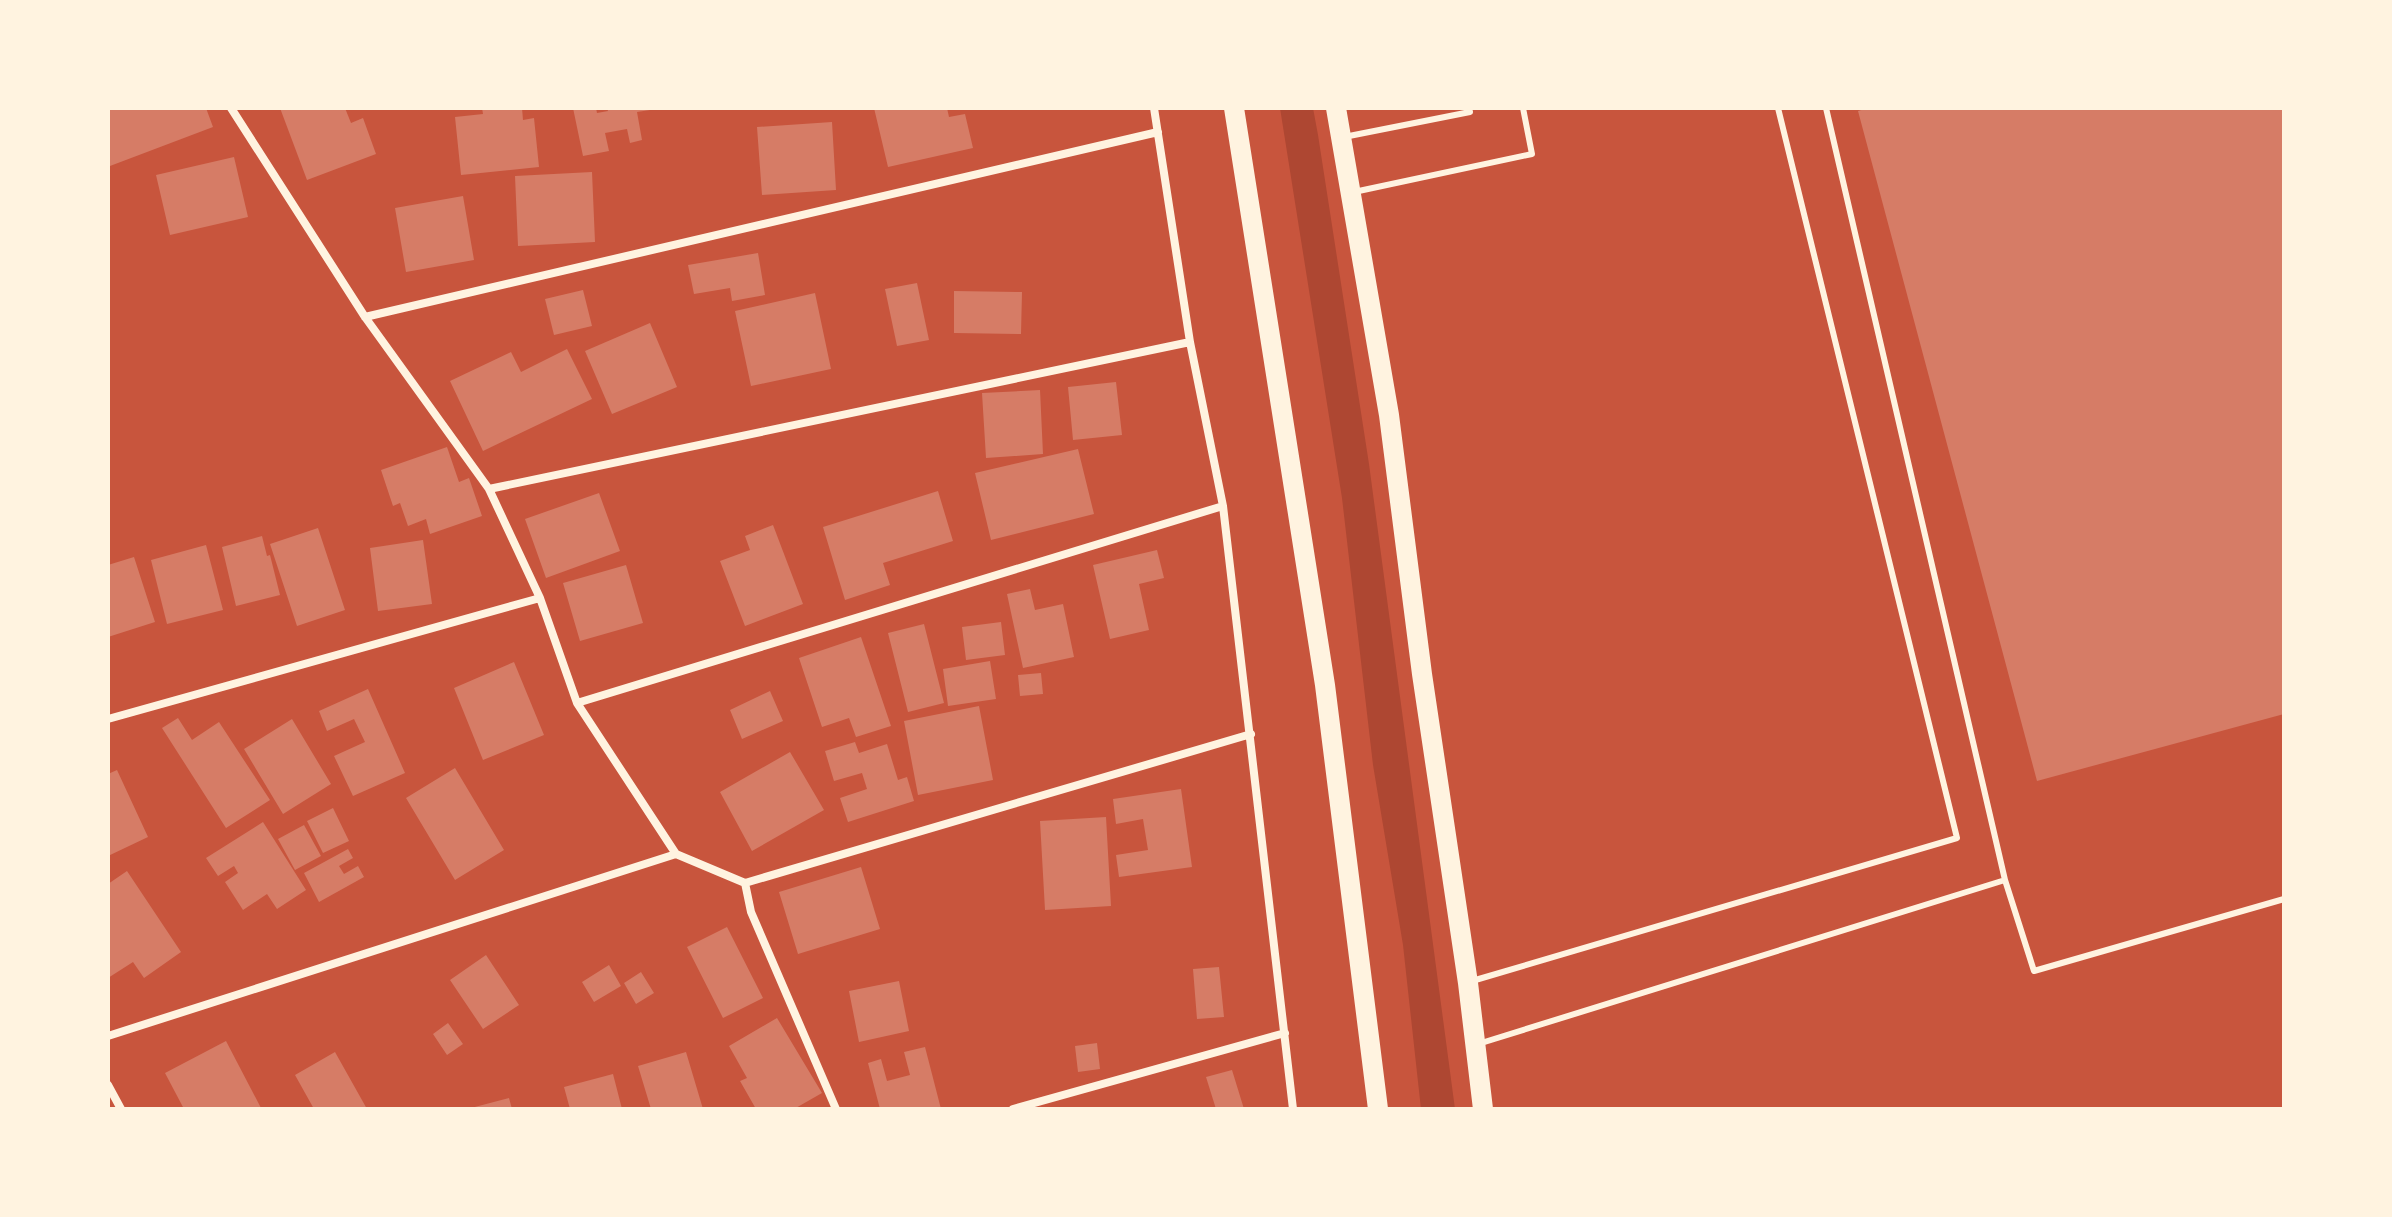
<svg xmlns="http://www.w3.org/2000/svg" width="2392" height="1217" viewBox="0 0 2392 1217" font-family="Overpass,sans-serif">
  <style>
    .green { fill: #ae4732 }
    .building { fill: #d67c66 }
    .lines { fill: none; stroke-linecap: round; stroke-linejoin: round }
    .service { stroke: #fff3e0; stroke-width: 6 }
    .minor { stroke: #fff3e0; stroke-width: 8 }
    .primary { stroke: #fff3e0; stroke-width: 20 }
  </style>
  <rect width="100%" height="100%" fill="#c8553d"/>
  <!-- green -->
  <path class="green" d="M1280,108H1313L1318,135L1369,464L1455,1109H1421L1403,945L1373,765L1342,498Z"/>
  <!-- building -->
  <path class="building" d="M108,108H206L213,127L110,166Z
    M280,108H345L351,123L363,118L376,154L307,180Z
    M482,108H522L523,120L534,118L539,167L461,175L455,117L483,114Z
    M573,108H596L597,113L608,111L607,108L650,110L637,112L642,140L630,143L627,129L605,133L609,151L583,156Z
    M874,108H947L949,117L965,114L973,148L888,167Z
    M1868,108H2284V714L2037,781L1858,111Z
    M832,122L836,190L762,195L757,127Z
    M234,157L248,217L170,235L156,175Z
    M592,172L595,242L518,246L515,176Z
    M463,196L474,260L406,272L395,208Z
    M758,253L765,295L732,301L730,288L694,294L688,265Z
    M917,283L929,340L897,346L885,289Z
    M583,290L592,326L554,335L545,299Z
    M954,291L1022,292L1021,334L954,333Z
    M815,293L831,369L751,386L735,311Z
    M650,323L677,387L612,414L585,351Z
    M567,349L592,399L483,451L450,381L511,352L521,372Z
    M1116,382L1122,435L1073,440L1068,387Z
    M1040,390L1043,454L986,458L982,393Z
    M447,447L459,482L469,478L482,516L430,534L426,519L408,526L400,503L393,506L381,470Z
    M1078,449L1094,514L991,540L975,473Z
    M938,491L953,541L883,563L890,585L845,600L823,527Z
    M599,493L620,551L546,578L525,519Z
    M773,525L803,604L745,626L720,561L750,550L745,536Z
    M318,528L345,610L297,626L270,544Z
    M262,536L267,556L270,555L280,595L236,606L222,547Z
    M423,540L432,604L378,611L370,548Z
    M206,545L223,610L167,624L151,560Z
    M1157,550L1164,578L1139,584L1149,630L1110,639L1093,565Z
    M134,557L155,622L108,637V565Z
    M626,565L643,623L580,641L563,583Z
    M1030,589L1035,610L1063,604L1074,657L1023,668L1007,594Z
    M1001,622L1005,655L966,660L962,627Z
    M924,624L944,703L908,712L888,633Z
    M861,637L891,726L856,737L849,718L822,727L799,658Z
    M990,661L996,699L948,706L943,669Z
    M514,662L544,735L483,760L454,688Z
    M1041,673L1043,694L1020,696L1018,675Z
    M368,689L405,773L353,796L334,756L365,742L354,719L327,731L319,711Z
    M770,691L783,721L742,739L730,710Z
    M979,706L993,780L918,795L904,721Z
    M178,718L192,740L219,722L270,800L226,828L162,728Z
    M292,719L331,784L283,814L244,749Z
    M855,742L859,753L887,744L898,780L907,777L914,801L848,822L840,798L867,789L862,773L834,781L825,751Z
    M790,752L824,810L752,851L720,792Z
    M455,768L504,850L455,880L406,798Z
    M117,770L148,837L108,856V774Z
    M1181,789L1192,867L1119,877L1116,855L1148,850L1143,819L1116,824L1113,799Z
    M333,808L349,841L323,853L307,821Z
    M1106,817L1111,906L1045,910L1040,821Z
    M263,822L306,890L277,909L267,894L243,910L225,882L238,873L234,866L218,876L206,858Z
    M304,825L321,856L295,870L278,839Z
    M348,849L353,858L339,866L344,874L358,866L364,877L319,902L304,873Z
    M861,867L880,929L798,954L779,892Z
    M127,871L181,952L144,978L133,962L108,978V884Z
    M727,927L763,998L723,1018L687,947Z
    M486,955L519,1005L483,1029L450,980Z
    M609,965L621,986L594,1002L582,982Z
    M1219,967L1224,1017L1197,1019L1193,969Z
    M641,972L654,993L636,1004L624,983Z
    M899,981L909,1031L859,1042L849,991Z
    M777,1018L822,1093L794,1109H756L740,1081L747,1078L729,1046Z
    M448,1023L463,1044L447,1055L433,1034Z
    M226,1041L261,1108L184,1109L165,1073Z
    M1097,1043L1100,1069L1078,1072L1075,1046Z
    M925,1047L941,1109H880L868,1063L881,1059L887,1081L910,1075L904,1052Z
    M335,1052L367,1109H314L295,1075Z
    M686,1052L703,1109H651L638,1066Z
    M1232,1070L1244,1109H1216L1206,1077Z
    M613,1074L622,1109H570L564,1087Z
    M509,1098L512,1109H471V1108Z"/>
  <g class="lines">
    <!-- service -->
    <path class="service" d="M1826,108L2005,880L2034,971L2284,899
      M1344,137L1470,112L1469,108
      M1354,192L1532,154L1523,108
      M1472,981L1957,838L1778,108
      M1478,1044L2005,880"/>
    <!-- minor -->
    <path class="minor" d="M231,108L365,317L489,489L540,598L577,703L676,854L745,883L751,912L836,1109
      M1154,108L1190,342L1223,506L1293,1109
      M365,317L1158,132
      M489,489L1190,342
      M577,703L1223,506
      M108,719L540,598
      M745,883L1251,734
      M108,1036L676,854
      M108,1085L121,1109
      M1013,1109L1285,1033"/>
    <!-- primary -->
    <path class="primary" d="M1234,108L1325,685L1378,1109
      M1336,108L1389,415L1422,674L1468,983L1483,1109"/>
  </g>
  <!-- border -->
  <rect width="2392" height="1217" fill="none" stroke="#fff3e0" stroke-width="220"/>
</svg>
